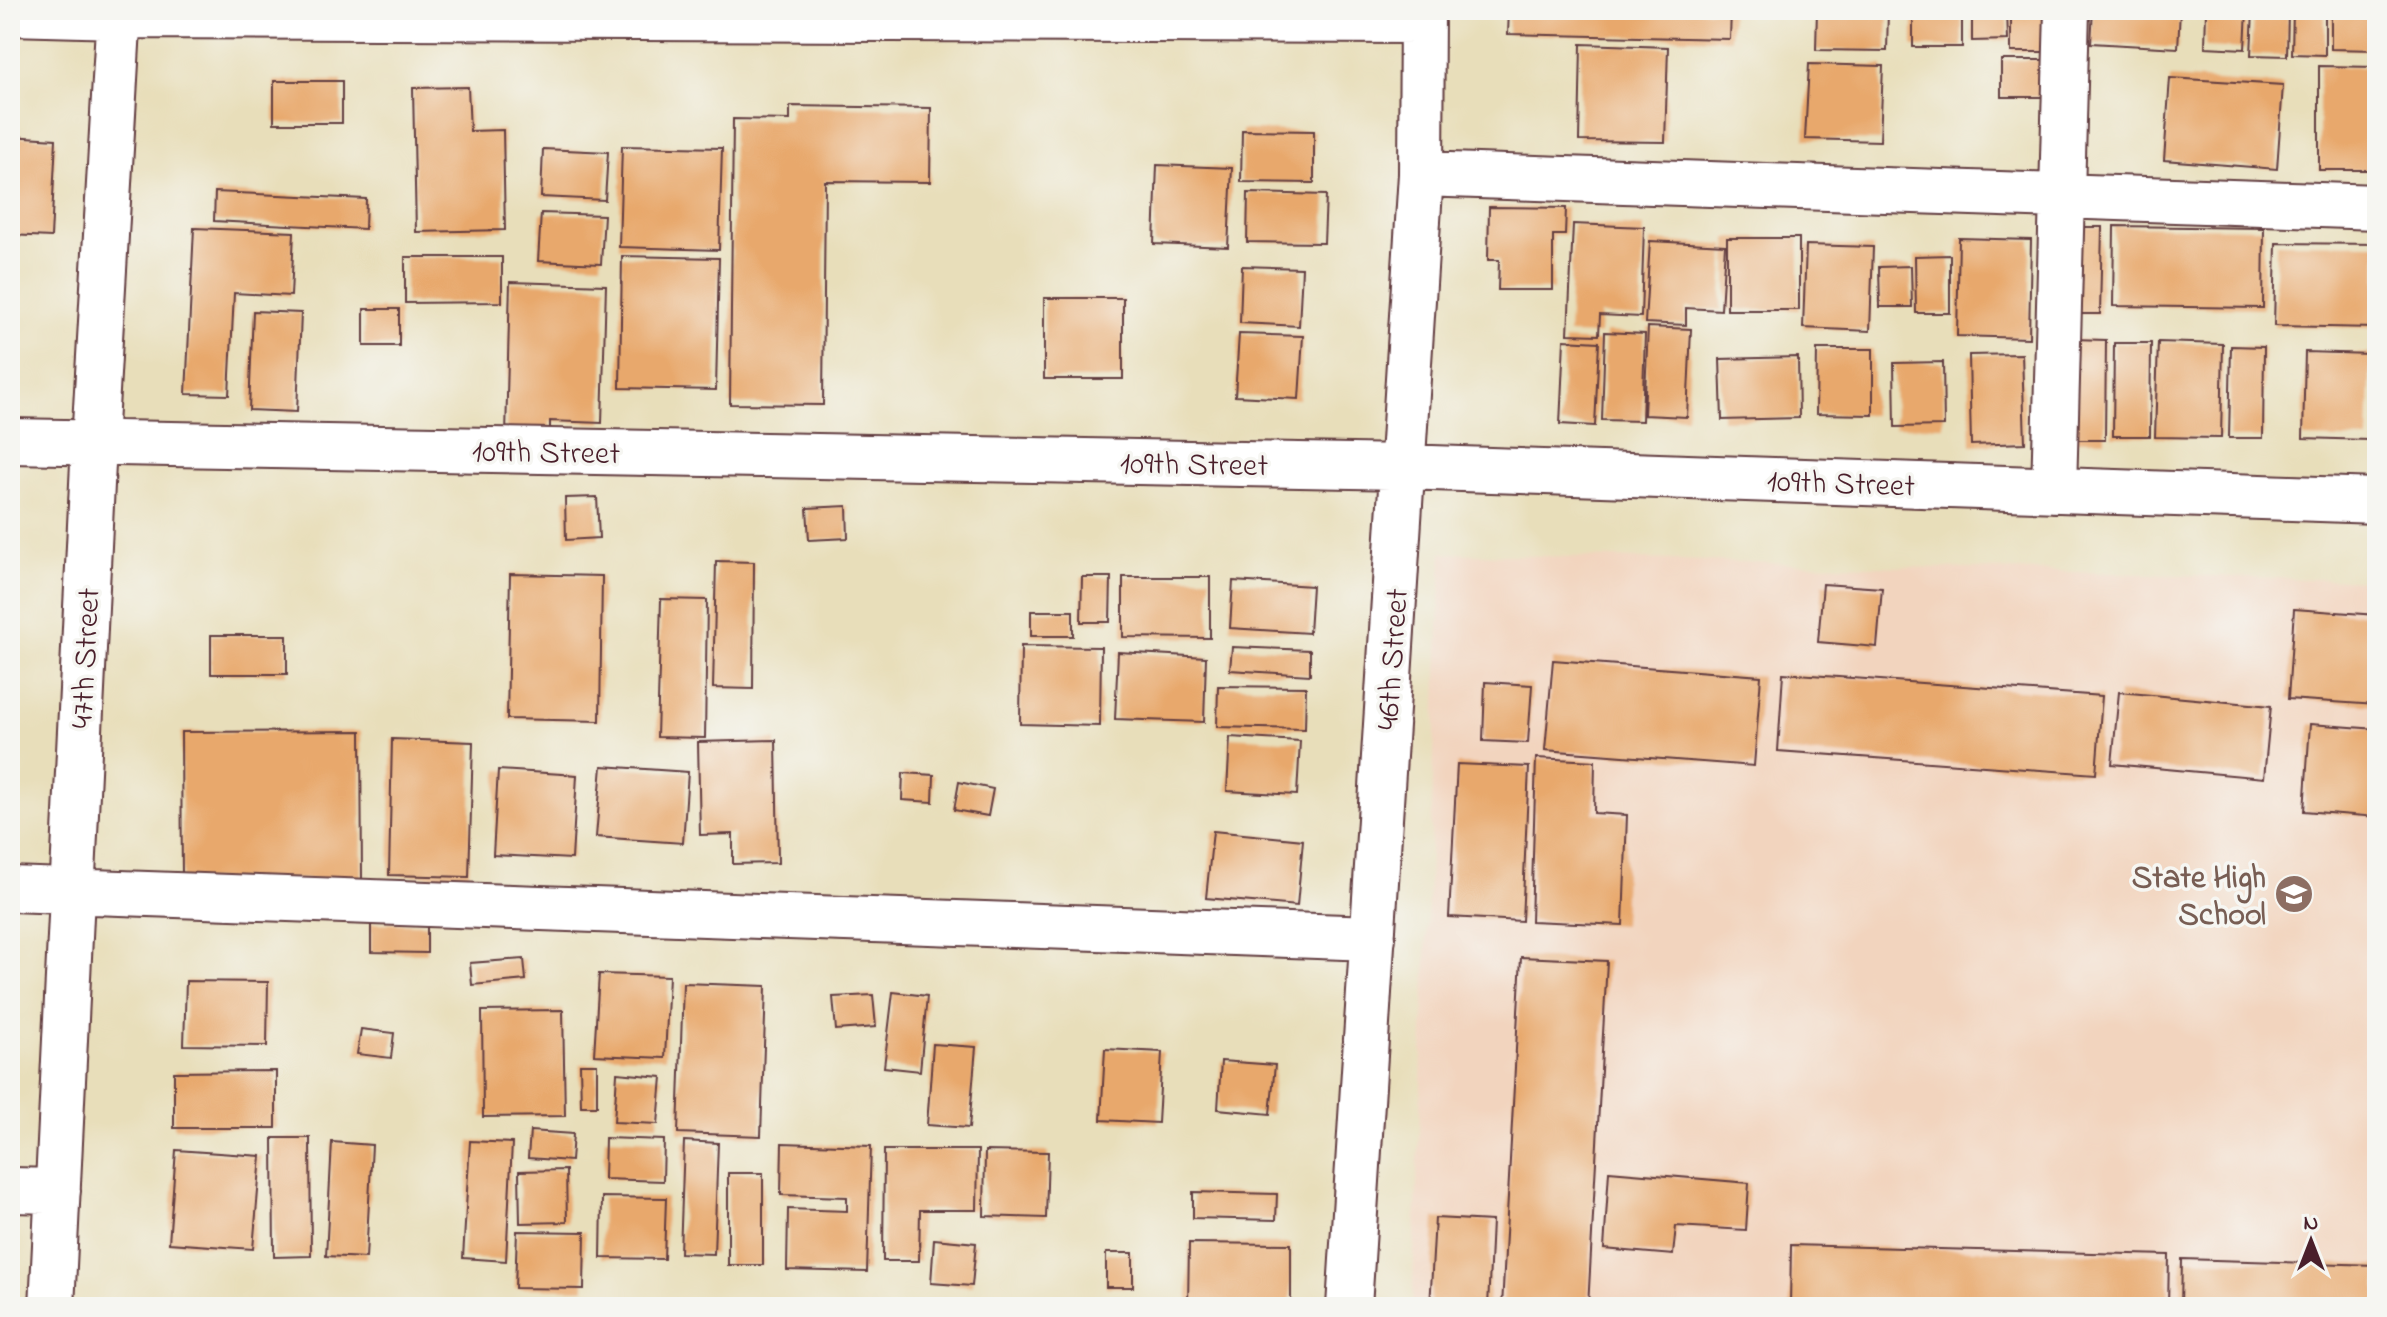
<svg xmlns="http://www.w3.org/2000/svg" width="2387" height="1317" viewBox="0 0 2387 1317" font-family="'Indie Flower',sans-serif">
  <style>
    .built { fill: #f2d4be }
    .building { fill: #e8a86c }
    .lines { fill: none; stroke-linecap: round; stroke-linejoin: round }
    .minor-casing { stroke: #623c40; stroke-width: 48 }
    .minor { stroke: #fff; stroke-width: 44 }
    .labels { text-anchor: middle; stroke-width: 7; stroke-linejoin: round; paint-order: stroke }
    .street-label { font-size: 32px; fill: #4a1f2b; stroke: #f6f6f2 }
    .education-label { font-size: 32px; font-weight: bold; fill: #785e54; stroke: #f6f6f2; text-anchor: end }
  </style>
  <rect width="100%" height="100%" fill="#f6f6f2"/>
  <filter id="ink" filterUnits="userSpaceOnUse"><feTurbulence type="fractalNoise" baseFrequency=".0125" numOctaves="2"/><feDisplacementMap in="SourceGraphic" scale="16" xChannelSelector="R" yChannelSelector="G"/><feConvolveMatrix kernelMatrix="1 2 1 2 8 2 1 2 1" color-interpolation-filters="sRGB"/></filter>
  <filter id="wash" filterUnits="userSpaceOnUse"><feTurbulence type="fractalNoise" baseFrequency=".006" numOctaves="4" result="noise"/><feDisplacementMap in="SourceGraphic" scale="32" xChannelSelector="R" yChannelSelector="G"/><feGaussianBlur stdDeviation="1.8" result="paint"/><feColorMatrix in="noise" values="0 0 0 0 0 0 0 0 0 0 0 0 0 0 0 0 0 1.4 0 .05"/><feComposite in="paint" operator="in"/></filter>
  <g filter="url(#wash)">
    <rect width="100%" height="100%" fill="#e8deba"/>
    <!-- built -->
    <path class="built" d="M1442,553L2377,581V1307H1412Z"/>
    <g id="blocks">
      <!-- building -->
      <path class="building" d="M1509,10H1731L1730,39L1508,34Z
        M1817,10H1888L1887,51L1816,50Z
        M1913,10H1962V47H1913Z
        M1972,10H2007L2008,40L1972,41Z
        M2011,10H2047V52H2011Z
        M2093,10H2180L2178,48L2091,43Z
        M2206,10H2247L2245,49L2205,47Z
        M2253,10H2288L2287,56L2251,55Z
        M2293,10H2325V55L2292,54Z
        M2331,10H2377V50L2331,49Z
        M1581,44L1668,47L1665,142L1579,141Z
        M2001,60H2049L2050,97H2001Z
        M1809,64L1883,66L1880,141L1805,139Z
        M2319,66L2377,67V170H2319Z
        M2170,78L2283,85L2277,169L2164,160Z
        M274,81H342V123H274Z
        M468,87L470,131L503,130L505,230L416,232L413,88Z
        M790,106L931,108L930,182L825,181L823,405L730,404L733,119L790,120Z
        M1242,130L1314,131V183L1241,182Z
        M10,136L56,139L51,237L10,235Z
        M622,146L722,148L719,250L619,247Z
        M543,149L608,152L605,200L541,197Z
        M1157,165L1232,168L1228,247L1154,244Z
        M215,192L366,199L365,229L214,221Z
        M1248,193L1326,195L1324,243L1247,242Z
        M1489,207L1566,208L1565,235H1553V290H1498L1499,260H1488Z
        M541,213L604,215L601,264L538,261Z
        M1573,224L1644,227L1641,317L1600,315L1599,335L1568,334Z
        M2114,226L2264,228L2263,308L2113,306Z
        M2075,227H2102L2100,314H2073Z
        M194,228L294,232L291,296L234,293L229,395L186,394Z
        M1727,238H1799V310H1727Z
        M1959,238L2031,240L2029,338L1957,336Z
        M1650,241L1725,245L1721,310L1686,308V325L1645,323Z
        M2276,243L2377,244V328L2274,326Z
        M1806,245L1873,247L1870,331L1803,328Z
        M1950,255V313H1916L1915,256Z
        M622,256L719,258L716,390L620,388Z
        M405,257H502V302L405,303Z
        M1242,266L1302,268L1299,326L1240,323Z
        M1911,266L1912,307H1880L1879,267Z
        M510,282L606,285L602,423L550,421V436L506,435Z
        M1044,298H1123V379H1044Z
        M364,309H399V346H364Z
        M253,311L301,313L297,412L249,410Z
        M1648,327L1691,329L1687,417L1644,415Z
        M1605,332L1645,334L1642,421L1602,420Z
        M1239,334L1303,336L1299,399L1235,396Z
        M2072,339L2106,340L2105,440H2070Z
        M1564,340L1599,342L1595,426L1560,424Z
        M2158,342L2223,344L2221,438L2155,437Z
        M2114,343H2151L2150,436H2113Z
        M2231,346L2264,347L2263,438H2229Z
        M1817,349H1873V415L1816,414Z
        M2305,352L2371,354L2368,440L2303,438Z
        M2022,354L2025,443L1971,445L1969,355Z
        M1798,357L1799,418L1722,420L1720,359Z
        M1943,362L1944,426L1895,427L1894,363Z
        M597,497L599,538L566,540L565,498Z
        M847,506L848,538L809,540L807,508Z
        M716,561L754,562L753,689L713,688Z
        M510,574L602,576L600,721L507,719Z
        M1082,577H1111L1110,622H1081Z
        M1123,577H1210V638L1123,637Z
        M1233,581L1312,586L1309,633L1230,628Z
        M1823,584L1882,588L1877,647L1818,642Z
        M661,599L707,600L705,738L657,737Z
        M2294,609L2377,615V705L2288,699Z
        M1031,611H1073V636H1031Z
        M211,635H287V674H211Z
        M1021,646L1101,647L1100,726L1020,724Z
        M1232,647L1310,650V675L1230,670Z
        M1118,652L1206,657L1204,722L1115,719Z
        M1553,660L1761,676L1754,766L1545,750Z
        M1783,673L2102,696L2096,774L1778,751Z
        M1485,682L1532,685L1528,743L1483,741Z
        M1218,686L1306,687L1305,729L1217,727Z
        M2119,692L2271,706L2264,778L2112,764Z
        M2310,724L2377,729V817L2304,811Z
        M361,731L362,879L182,880L181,732Z
        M1230,737L1300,741L1297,795L1227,791Z
        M392,739L473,742L469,877L389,875Z
        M776,740L778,863L733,864V834L700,835L698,742Z
        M1536,758L1595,761L1594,813L1627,815L1623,925L1531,921Z
        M1457,764L1529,767L1522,921L1449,917Z
        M602,766L688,772L683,843L596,837Z
        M498,770L577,775L572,859L493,855Z
        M903,773L934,775L933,802L902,800Z
        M959,782L993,789L988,816L954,810Z
        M1213,831L1303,840L1297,906L1206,898Z
        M371,923L427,924V953L371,952Z
        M1521,957L1607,961L1588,1307H1502Z
        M524,959L526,980L472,985L470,963Z
        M599,974L669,976L665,1058L594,1055Z
        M186,981L268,982L267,1046L184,1045Z
        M683,983L766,986L761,1136L678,1133Z
        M893,992L927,996L920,1071L884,1067Z
        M873,995L876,1027L836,1030L833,997Z
        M563,1010L565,1116L483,1117L482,1011Z
        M361,1029L394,1033L391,1058L357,1054Z
        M933,1044L976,1047L969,1128L927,1125Z
        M1105,1049L1162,1052L1158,1123L1101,1120Z
        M1221,1061L1275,1065L1270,1114L1218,1109Z
        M580,1064H597V1106H581Z
        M276,1071V1128H174V1072Z
        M617,1073L662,1077L658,1124L614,1122Z
        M530,1131L573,1134L571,1161L528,1158Z
        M273,1138H310L311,1256L274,1257Z
        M605,1138L664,1140L663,1181L604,1179Z
        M470,1141L512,1143L506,1261L463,1258Z
        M684,1141L718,1143L714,1254L680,1253Z
        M332,1142L372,1145L366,1258L326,1256Z
        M782,1143L871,1146L867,1272L787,1270L788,1209L847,1211V1197L781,1195Z
        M176,1150L261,1156L253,1249L169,1243Z
        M884,1150H978L977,1210H920L919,1261H883Z
        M985,1151L1048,1152L1046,1218L984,1216Z
        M566,1170L567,1222L520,1223L519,1171Z
        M1609,1171L1749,1183L1746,1230L1676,1226L1673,1255L1604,1249Z
        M728,1173H763V1265H728Z
        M1193,1192L1277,1194L1276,1220L1193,1218Z
        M602,1197L666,1198L664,1259L601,1258Z
        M1435,1218L1492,1221L1488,1307H1430Z
        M517,1231L585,1232L584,1289L515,1288Z
        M934,1239L976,1243L972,1286L931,1283Z
        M1189,1243L1291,1244V1307H1188Z
        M1791,1245L2169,1255L2168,1307H1790Z
        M1106,1253H1133V1287H1106Z
        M2182,1259L2377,1265V1307H2181Z"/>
    </g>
  </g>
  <g filter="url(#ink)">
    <use href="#blocks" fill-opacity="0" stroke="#623c40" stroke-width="2"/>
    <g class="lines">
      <!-- minor casing -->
      <g class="minor-casing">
        <path id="minor" d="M10,13L119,16L1421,21
          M1421,174L2377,207
          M10,441L1403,467L2377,501
          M2054,490L2067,10
          M10,889L1373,938
          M10,1190L58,1191
          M52,1307L94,443L119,10
          M1349,1307L1421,174L1422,10"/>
      </g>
      <!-- minor -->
      <use href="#minor" class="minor"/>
    </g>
  </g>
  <!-- icons -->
  <defs>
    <g id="school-disc" transform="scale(2)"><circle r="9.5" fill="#8d6e63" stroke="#f6f6f2"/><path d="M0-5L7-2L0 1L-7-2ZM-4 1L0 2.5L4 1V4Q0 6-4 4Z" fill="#fff"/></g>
  </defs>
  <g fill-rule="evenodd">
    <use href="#school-disc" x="2294" y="894"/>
  </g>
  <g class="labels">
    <!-- street labels -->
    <g class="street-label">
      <text transform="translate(546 451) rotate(1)" y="11">109th Street</text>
      <text transform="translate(1194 463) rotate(1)" y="11">109th Street</text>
      <text transform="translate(1841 482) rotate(2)" y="11">109th Street</text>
      <text transform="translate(84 658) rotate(-87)" y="11">47th Street</text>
      <text transform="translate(1391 659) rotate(-86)" y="11">46th Street</text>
    </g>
    <!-- education labels -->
    <g class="education-label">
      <text x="2266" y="887">State High<tspan x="2266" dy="37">School</tspan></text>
    </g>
  </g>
  <!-- margin -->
  <rect width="2387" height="1317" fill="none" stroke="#f6f6f2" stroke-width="40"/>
  <!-- north arrow -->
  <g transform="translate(2311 1241)" stroke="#f6f6f2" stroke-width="6" paint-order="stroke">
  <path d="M0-6L14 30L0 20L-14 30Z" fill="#4a1f2b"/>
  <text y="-12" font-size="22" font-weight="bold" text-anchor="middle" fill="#4a1f2b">N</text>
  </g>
</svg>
